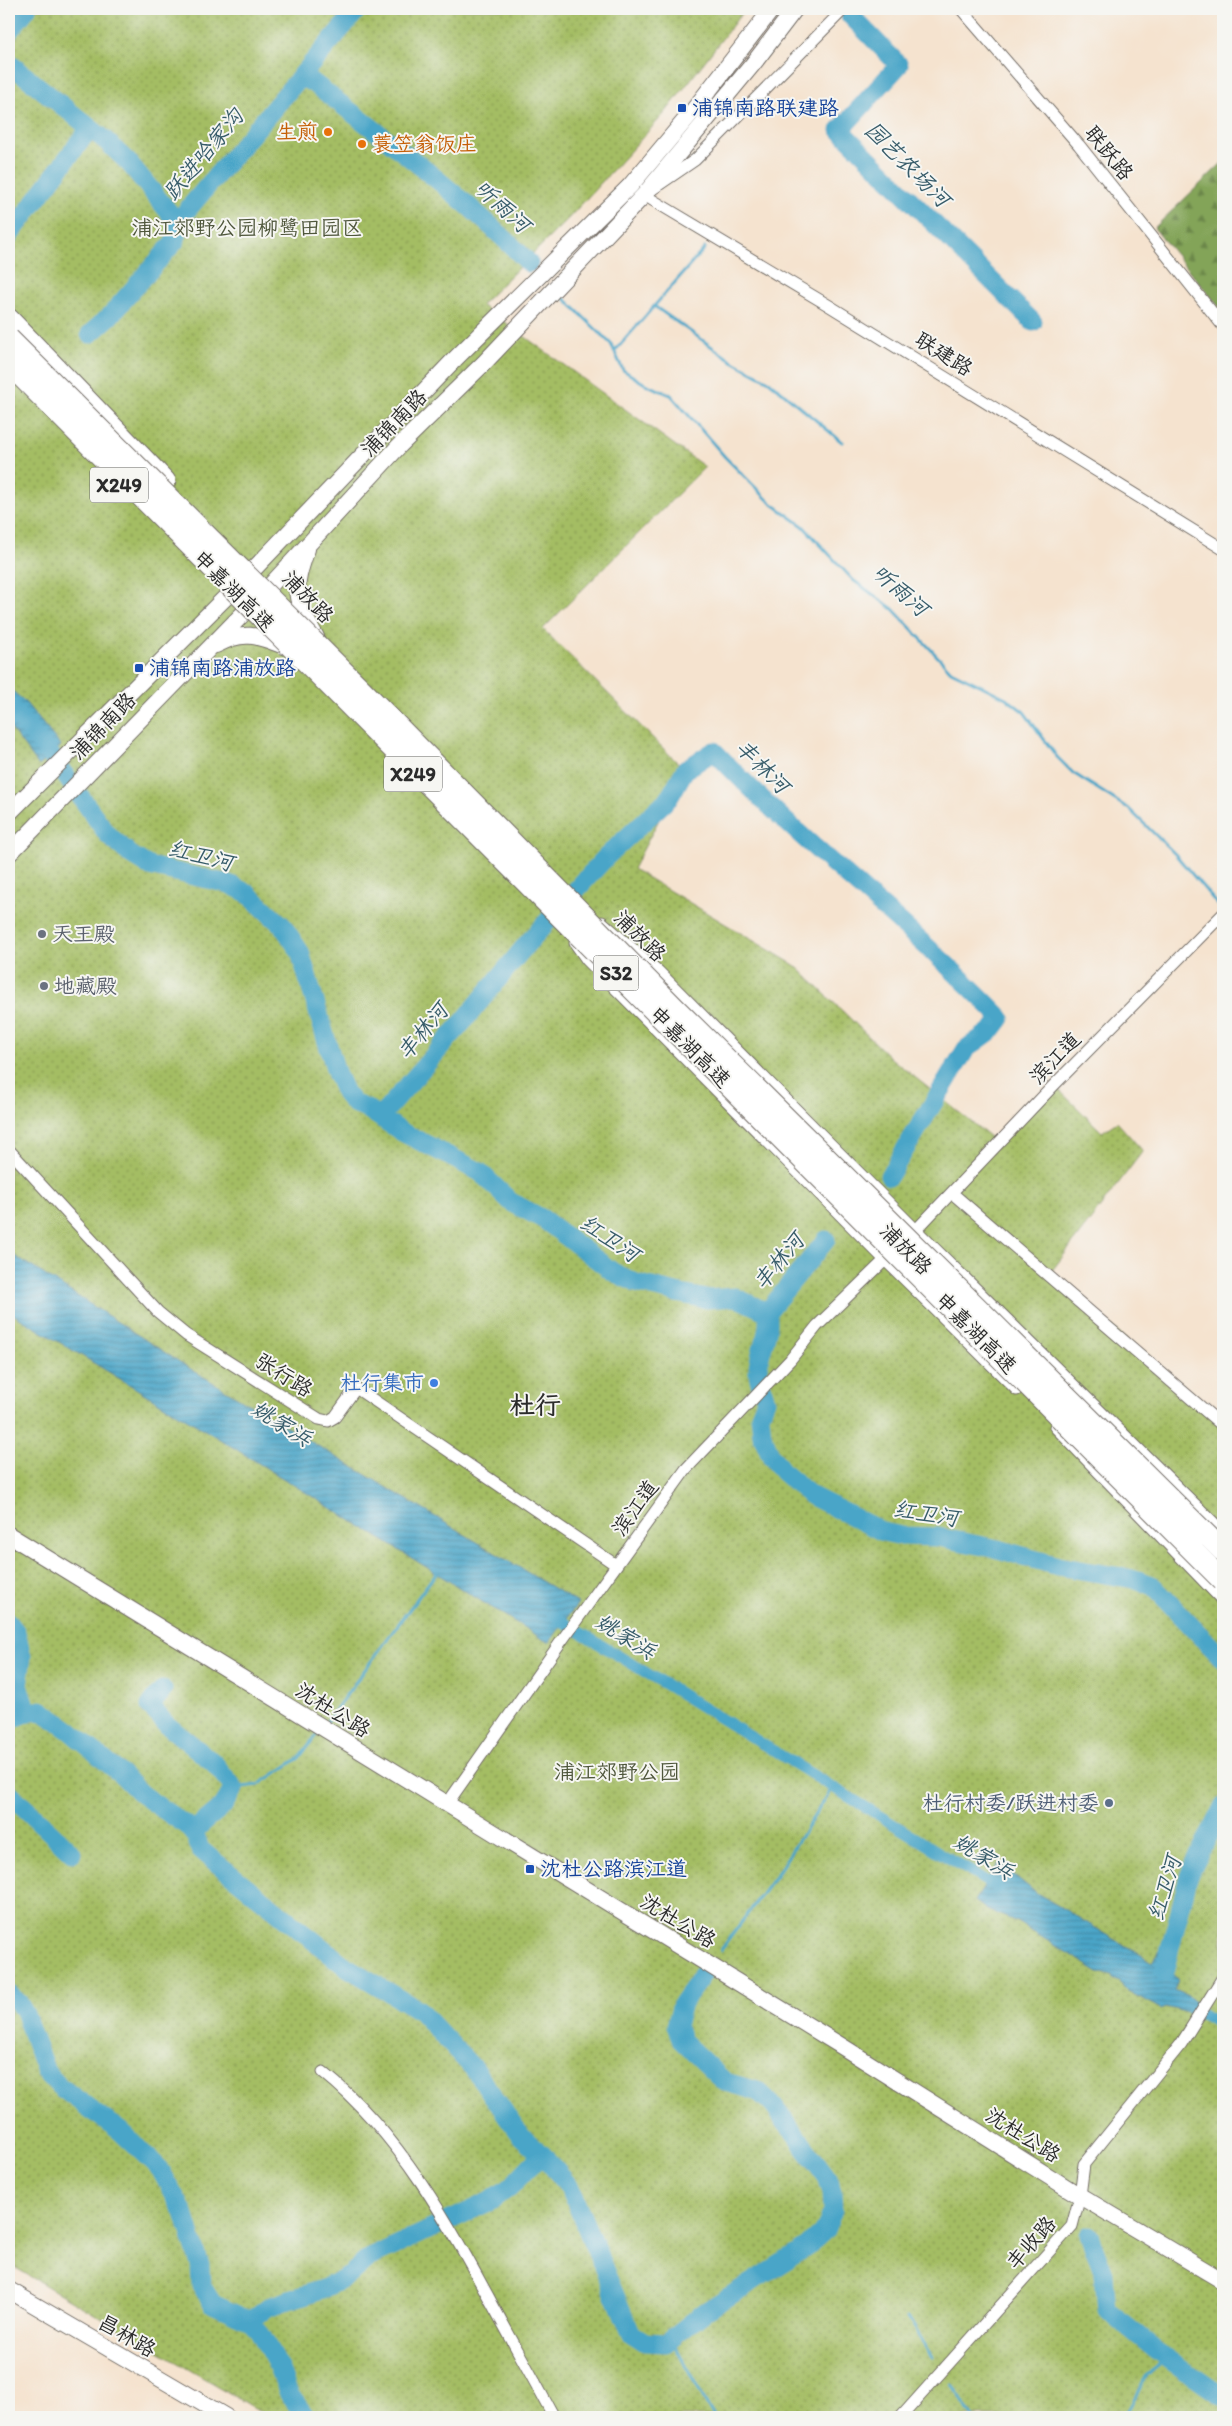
<svg xmlns="http://www.w3.org/2000/svg" width="1232" height="2426" viewBox="0 0 1232 2426" font-family="Itim,'LXGW WenKai TC',sans-serif">
  <style>
    .forest { fill: url(#forest-firs); stroke: #576842 }
    .park { fill: url(#park-dots); stroke: #687447 }
    .water { fill: url(#water-rules); stroke: #3a687a }
    .lines { fill: none; stroke-linecap: round; stroke-linejoin: round }
    .stream { stroke: #4aa5c8; stroke-width: 3 }
    .canal { stroke: #4aa5c8; stroke-width: 11 }
    .river { stroke: #4aa5c8; stroke-width: 19 }
    .street-casing { stroke: #726b64; stroke-width: 13 }
    .secondary-casing { stroke: #726b64; stroke-width: 18 }
    .primary-casing { stroke: #726b64; stroke-width: 21 }
    .street { stroke: #fff; stroke-width: 11 }
    .secondary { stroke: #fff; stroke-width: 16 }
    .primary { stroke: #fff; stroke-width: 19 }
    .highway-bridge-casing { stroke: #726b64; stroke-width: 23; stroke-linecap: butt }
    .highway-bridge { stroke: #fff; stroke-width: 21 }
    .transit-dot { fill: #1a4fb4; stroke: #f6f6f2; stroke-width: 2 }
    .food-dot { fill: #e8710a; stroke: #f6f6f2; stroke-width: 2 }
    .worship-dot { fill: #6b7280; stroke: #f6f6f2; stroke-width: 2 }
    .shop-dot { fill: #3f7fe0; stroke: #f6f6f2; stroke-width: 2 }
    .service-dot { fill: #5c6f8a; stroke: #f6f6f2; stroke-width: 2 }
    .labels { text-anchor: middle; stroke-width: 4; stroke-linejoin: round; paint-order: stroke }
    .shield { fill: #f6f6f2; stroke: #686867; stroke-width: 1 }
    .shield-label { font-size: 20px; font-weight: bold; fill: #2b2b2b }
    .transit-label { font-size: 21px; fill: #164399; stroke: #f6f6f2; text-anchor: start }
    .food-label { font-size: 21px; fill: #c56008; stroke: #f6f6f2; text-anchor: end }
    .street-label { font-size: 21px; fill: #2b2b2b; stroke: #f6f6f2 }
    .park-label { font-size: 21px; fill: #4f573c; stroke: #f6f6f2 }
    .worship-label { font-size: 21px; fill: #5b616d; stroke: #f6f6f2; text-anchor: start }
    .shop-label { font-size: 21px; fill: #366cbe; stroke: #f6f6f2; text-anchor: end }
    .service-label { font-size: 21px; fill: #4e5e75; stroke: #f6f6f2; text-anchor: end }
    .water-label { font-size: 22px; font-style: italic; fill: #375c6a; stroke: #f6f6f2 }
    .district-label { font-size: 26px; font-weight: bold; fill: #2b2b2b; stroke: #f6f6f2 }
  </style>
  <defs>
    <pattern id="forest-firs" width="22" height="20" patternUnits="userSpaceOnUse" patternTransform="scale(1.25)"><rect width="22" height="20" fill="#83a459"/><path d="M5 1l3.5 6h-7zM16 11l3.5 6h-7z" fill="#6b864a"/></pattern>
    <pattern id="park-dots" width="8" height="8" patternUnits="userSpaceOnUse" patternTransform="scale(1.25)"><rect width="8" height="8" fill="#a4bd63"/><path d="M2 2h.1M6 6h.1" fill="none" stroke="#869a52" stroke-width="1.8" stroke-linecap="round"/></pattern>
    <pattern id="water-rules" width="6" height="5" patternUnits="userSpaceOnUse" patternTransform="scale(1.25)"><rect width="6" height="5" fill="#4aa5c8"/><path d="M0 2.5h6" fill="none" stroke="#3e87a3"/></pattern>
  </defs>
  <rect width="100%" height="100%" fill="#f6f6f2"/>
  <filter id="ink" filterUnits="userSpaceOnUse"><feTurbulence type="fractalNoise" baseFrequency=".02" numOctaves="2"/><feDisplacementMap in="SourceGraphic" scale="10" xChannelSelector="R" yChannelSelector="G"/><feConvolveMatrix kernelMatrix="1 2 1 2 8 2 1 2 1" color-interpolation-filters="sRGB"/></filter>
  <filter id="wash" filterUnits="userSpaceOnUse"><feTurbulence type="fractalNoise" baseFrequency=".0096" numOctaves="4" result="noise"/><feDisplacementMap in="SourceGraphic" scale="20" xChannelSelector="R" yChannelSelector="G"/><feGaussianBlur stdDeviation="1.12" result="paint"/><feColorMatrix in="noise" values="0 0 0 0 0 0 0 0 0 0 0 0 0 0 0 0 0 1.4 0 .05"/><feComposite in="paint" operator="in"/></filter>
  <g filter="url(#wash)">
    <rect width="100%" height="100%" fill="#f5e3cf"/>
    <!-- forest -->
    <path class="forest" d="M1223,162V312L1154,228Z"/>
    <!-- park -->
    <path class="park" d="M9,9H745L665,113L567,220L481,305L705,467L543,629L685,770L633,869L796,966L892,1059L999,1144L1054,1085L1102,1132L1117,1122L1143,1151L1051,1272L1223,1427V2417H270L9,2264Z"/>
    <!-- water -->
    <path class="water" d="M9,688L25,702L61,746L39,766L9,726Z
      M9,1252L189,1368L578,1603L549,1643L213,1435L11,1313L9,1312Z
      M999,1863L1035,1892L1153,1962L1164,1944L1178,1950L1171,1973L1179,1980L1175,1990L1188,1996L1199,2005L1194,2015L1166,2007L1161,2009L1124,1989L1120,1982L1113,1979L1112,1976L1099,1972L1015,1921L987,1910L975,1901Z"/>
    <g class="lines">
      <!-- stream -->
      <path class="stream" d="M562,296L611,344L623,370L645,384L671,395L725,457L771,503L803,526L853,580L893,609L951,671L1006,698L1024,712L1057,757L1073,773L1129,809L1175,854L1219,906
        M654,306L732,361L769,381L842,442
        M614,352L705,248
        M325,1724L436,1573
        M234,1788L258,1785L299,1758L319,1731
        M721,1950L776,1875L833,1787
        M908,2317L933,2358
        M671,2339L714,2417
        M951,2384L973,2417
        M1124,2417L1147,2375L1168,2358"/>
      <!-- canal -->
      <path class="canal" d="M552,1615L999,1889
        M1194,2009L1223,2027"/>
      <!-- river -->
      <path class="river" d="M850,15L899,65L840,130L1033,322
        M9,31L27,9
        M9,63L105,140L130,164L177,222L358,9
        M301,76L315,84C388,141 464,196 529,263
        M9,236L90,128
        M90,334L109,317L176,240L177,222
        M9,705L50,754L108,835L131,855L149,866L229,884L247,893L283,926L300,952L337,1075L345,1093L353,1103L369,1110L402,1132L480,1172L511,1202L543,1219L613,1272L636,1283L676,1293L707,1299L735,1297L767,1312C772,1332 759,1349 758,1369C757,1381 763,1389 766,1400L760,1415L762,1435L771,1456L783,1472L810,1495L883,1532L902,1536L938,1537L998,1549L1058,1566L1139,1580L1153,1586L1223,1659
        M380,1117L463,1022L526,945L606,857L669,798L685,770L714,751C804,846 910,924 1001,1018L992,1030L966,1049L889,1176
        M767,1312L826,1240
        M9,1623L16,1632L22,1657L18,1686L29,1713
        M163,1690L150,1706L167,1725L214,1763L234,1788L223,1806L192,1832
        M9,1721L24,1714L41,1710L70,1731L123,1776L141,1794L187,1826L196,1837L200,1849L213,1860L345,1966L419,2010L474,2069L522,2137L542,2154L569,2186L631,2333L645,2342L666,2343L706,2311L807,2247L826,2229L833,2210L832,2192L827,2177L773,2105L758,2091L725,2082L682,2041L676,2026L682,2003L705,1971
        M9,1793L72,1853
        M1164,1972L1189,1875L1223,1807
        M9,1994L18,2002L25,2014L46,2072L59,2086L120,2131L160,2169L184,2213L200,2265L201,2285L213,2304L250,2321L259,2331L279,2368L289,2394L306,2417
        M1089,2235L1104,2274L1107,2310L1157,2351L1223,2397
        M250,2321L268,2307L325,2288L351,2274L369,2258L491,2201L510,2187L542,2154"/>
    </g>
  </g>
  <g filter="url(#ink)">
    <g class="lines">
      <!-- street casing -->
      <g class="street-casing">
        <path id="street" d="M844,9L695,160L644,195L828,305L1223,549
          M961,9L1079,145L1223,326
          M602,922L659,972L916,1230L1223,1532
          M575,943L587,960L885,1260L1017,1390
          M9,1150L158,1312L186,1335L319,1419L328,1421L335,1417L356,1388L616,1565
          M952,1193L1223,1426
          M916,1230L1054,1085L1223,914
          M1055,1427L1223,1601
          M447,1804L560,1643L686,1469L790,1360L817,1326L885,1260
          M323,2072C401,2135 449,2224 496,2311C515,2346 535,2382 554,2417
          M901,2417L1072,2226L1080,2196L1084,2164L1181,2044L1223,1977"/>
      </g>
      <!-- secondary casing -->
      <g class="secondary-casing">
        <path id="secondary" d="M307,549C292,591 294,599 316,637
          M216,645C243,630 257,635 284,646
          M9,813L252,571L452,362L630,186L692,112L772,9
          M9,854L268,588L400,445L484,363L644,195L753,64L795,9
          M9,1535L843,2047L1080,2196L1223,2281
          M9,2290L226,2417"/>
      </g>
      <!-- primary casing -->
      <g class="primary-casing">
        <path id="primary" d="M9,318L166,481"/>
      </g>
      <!-- street -->
      <use href="#street" class="street"/>
      <!-- secondary -->
      <use href="#secondary" class="secondary"/>
      <!-- primary -->
      <use href="#primary" class="primary"/>
      <!-- highway-bridge casing -->
      <g class="highway-bridge-casing">
        <path id="highway-bridge" d="M9,339L359,687L675,1008L1223,1551
          M9,364L1223,1581"/>
      </g>
      <!-- highway-bridge -->
      <use href="#highway-bridge" class="highway-bridge"/>
    </g>
  </g>
  <!-- markers -->
  <g class="transit-dot">
    <rect x="677" y="103" width="10" height="10" rx="2.5"/>
    <rect x="134" y="663" width="10" height="10" rx="2.5"/>
    <rect x="525" y="1864" width="10" height="10" rx="2.5"/>
  </g>
  <g class="food-dot">
    <circle cx="328" cy="132" r="5"/>
    <circle cx="362" cy="144" r="5"/>
  </g>
  <g class="worship-dot">
    <circle cx="42" cy="934" r="5"/>
    <circle cx="44" cy="986" r="5"/>
  </g>
  <circle class="shop-dot" cx="434" cy="1383" r="5"/>
  <circle class="service-dot" cx="1109" cy="1803" r="5"/>
  <g class="labels">
    <!-- shield labels -->
    <g class="shield">
      <rect x="90" y="467.5" width="58" height="35" rx="4"/>
      <rect x="384" y="756.5" width="58" height="35" rx="4"/>
      <rect x="593.5" y="955.5" width="45" height="35" rx="4"/>
    </g>
    <g class="shield-label">
      <text x="119" y="492">X249</text>
      <text x="413" y="781">X249</text>
      <text x="616" y="980">S32</text>
    </g>
    <!-- transit labels -->
    <g class="transit-label">
      <text x="692" y="115">浦锦南路联建路</text>
      <text x="149" y="675">浦锦南路浦放路</text>
      <text x="540" y="1876">沈杜公路滨江道</text>
    </g>
    <!-- food labels -->
    <g class="food-label">
      <text x="318" y="139">生煎</text>
      <text x="372" y="151" text-anchor="start">蓑笠翁饭庄</text>
    </g>
    <!-- street labels -->
    <g class="street-label">
      <text transform="translate(1109 153) rotate(51)" y="7">联跃路</text>
      <text transform="translate(944 354) rotate(32)" y="7">联建路</text>
      <text transform="translate(394 423) rotate(-46)" y="7">浦锦南路</text>
      <text transform="translate(234 591) rotate(45)" y="7">申嘉湖高速</text>
      <text transform="translate(308 597) rotate(46)" y="7">浦放路</text>
      <text transform="translate(103 726) rotate(-46)" y="7">浦锦南路</text>
      <text transform="translate(640 936) rotate(45)" y="7">浦放路</text>
      <text transform="translate(690 1047) rotate(45)" y="7">申嘉湖高速</text>
      <text transform="translate(1055 1058) rotate(-46)" y="7">滨江道</text>
      <text transform="translate(906 1249) rotate(45)" y="7">浦放路</text>
      <text transform="translate(976 1333) rotate(45)" y="7">申嘉湖高速</text>
      <text transform="translate(284 1375) rotate(32)" y="7">张行路</text>
      <text transform="translate(635 1508) rotate(-54)" y="7">滨江道</text>
      <text transform="translate(333 1710) rotate(32)" y="7">沈杜公路</text>
      <text transform="translate(678 1921) rotate(31)" y="7">沈杜公路</text>
      <text transform="translate(1023 2135) rotate(32)" y="7">沈杜公路</text>
      <text transform="translate(1031 2243) rotate(-49)" y="7">丰收路</text>
      <text transform="translate(127 2336) rotate(30)" y="7">昌林路</text>
    </g>
    <!-- park labels -->
    <g class="park-label">
      <text x="247" y="235">浦江郊野公园柳鹭田园区</text>
      <text x="617" y="1779">浦江郊野公园</text>
    </g>
    <!-- worship labels -->
    <g class="worship-label">
      <text x="52" y="941">天王殿</text>
      <text x="54" y="993">地藏殿</text>
    </g>
    <!-- shop labels -->
    <g class="shop-label">
      <text x="424" y="1390">杜行集市</text>
    </g>
    <!-- service labels -->
    <g class="service-label">
      <text x="1099" y="1810">杜行村委/跃进村委</text>
    </g>
    <!-- water labels -->
    <g class="water-label">
      <text transform="translate(203 154) rotate(-50)" y="8">跃进哈家沟</text>
      <text transform="translate(908 164) rotate(45)" y="8">园艺农场河</text>
      <text transform="translate(503 206) rotate(42)" y="8">听雨河</text>
      <text transform="translate(901 590) rotate(41)" y="8">听雨河</text>
      <text transform="translate(763 766) rotate(45)" y="8">丰林河</text>
      <text transform="translate(201 855) rotate(14)" y="8">红卫河</text>
      <text transform="translate(422 1031) rotate(-50)" y="8">丰林河</text>
      <text transform="translate(610 1238) rotate(34)" y="8">红卫河</text>
      <text transform="translate(778 1261) rotate(-50)" y="8">丰林河</text>
      <text transform="translate(282 1423) rotate(32)" y="8">姚家浜</text>
      <text transform="translate(926 1513) rotate(9)" y="8">红卫河</text>
      <text transform="translate(626 1636) rotate(32)" y="8">姚家浜</text>
      <text transform="translate(984 1856) rotate(32)" y="8">姚家浜</text>
      <text transform="translate(1164 1888) rotate(-73)" y="8">红卫河</text>
    </g>
    <!-- district labels -->
    <g class="district-label">
      <text x="535" y="1414">杜行</text>
    </g>
  </g>
  <!-- margin -->
  <rect width="1232" height="2426" fill="none" stroke="#f6f6f2" stroke-width="30"/>
</svg>
